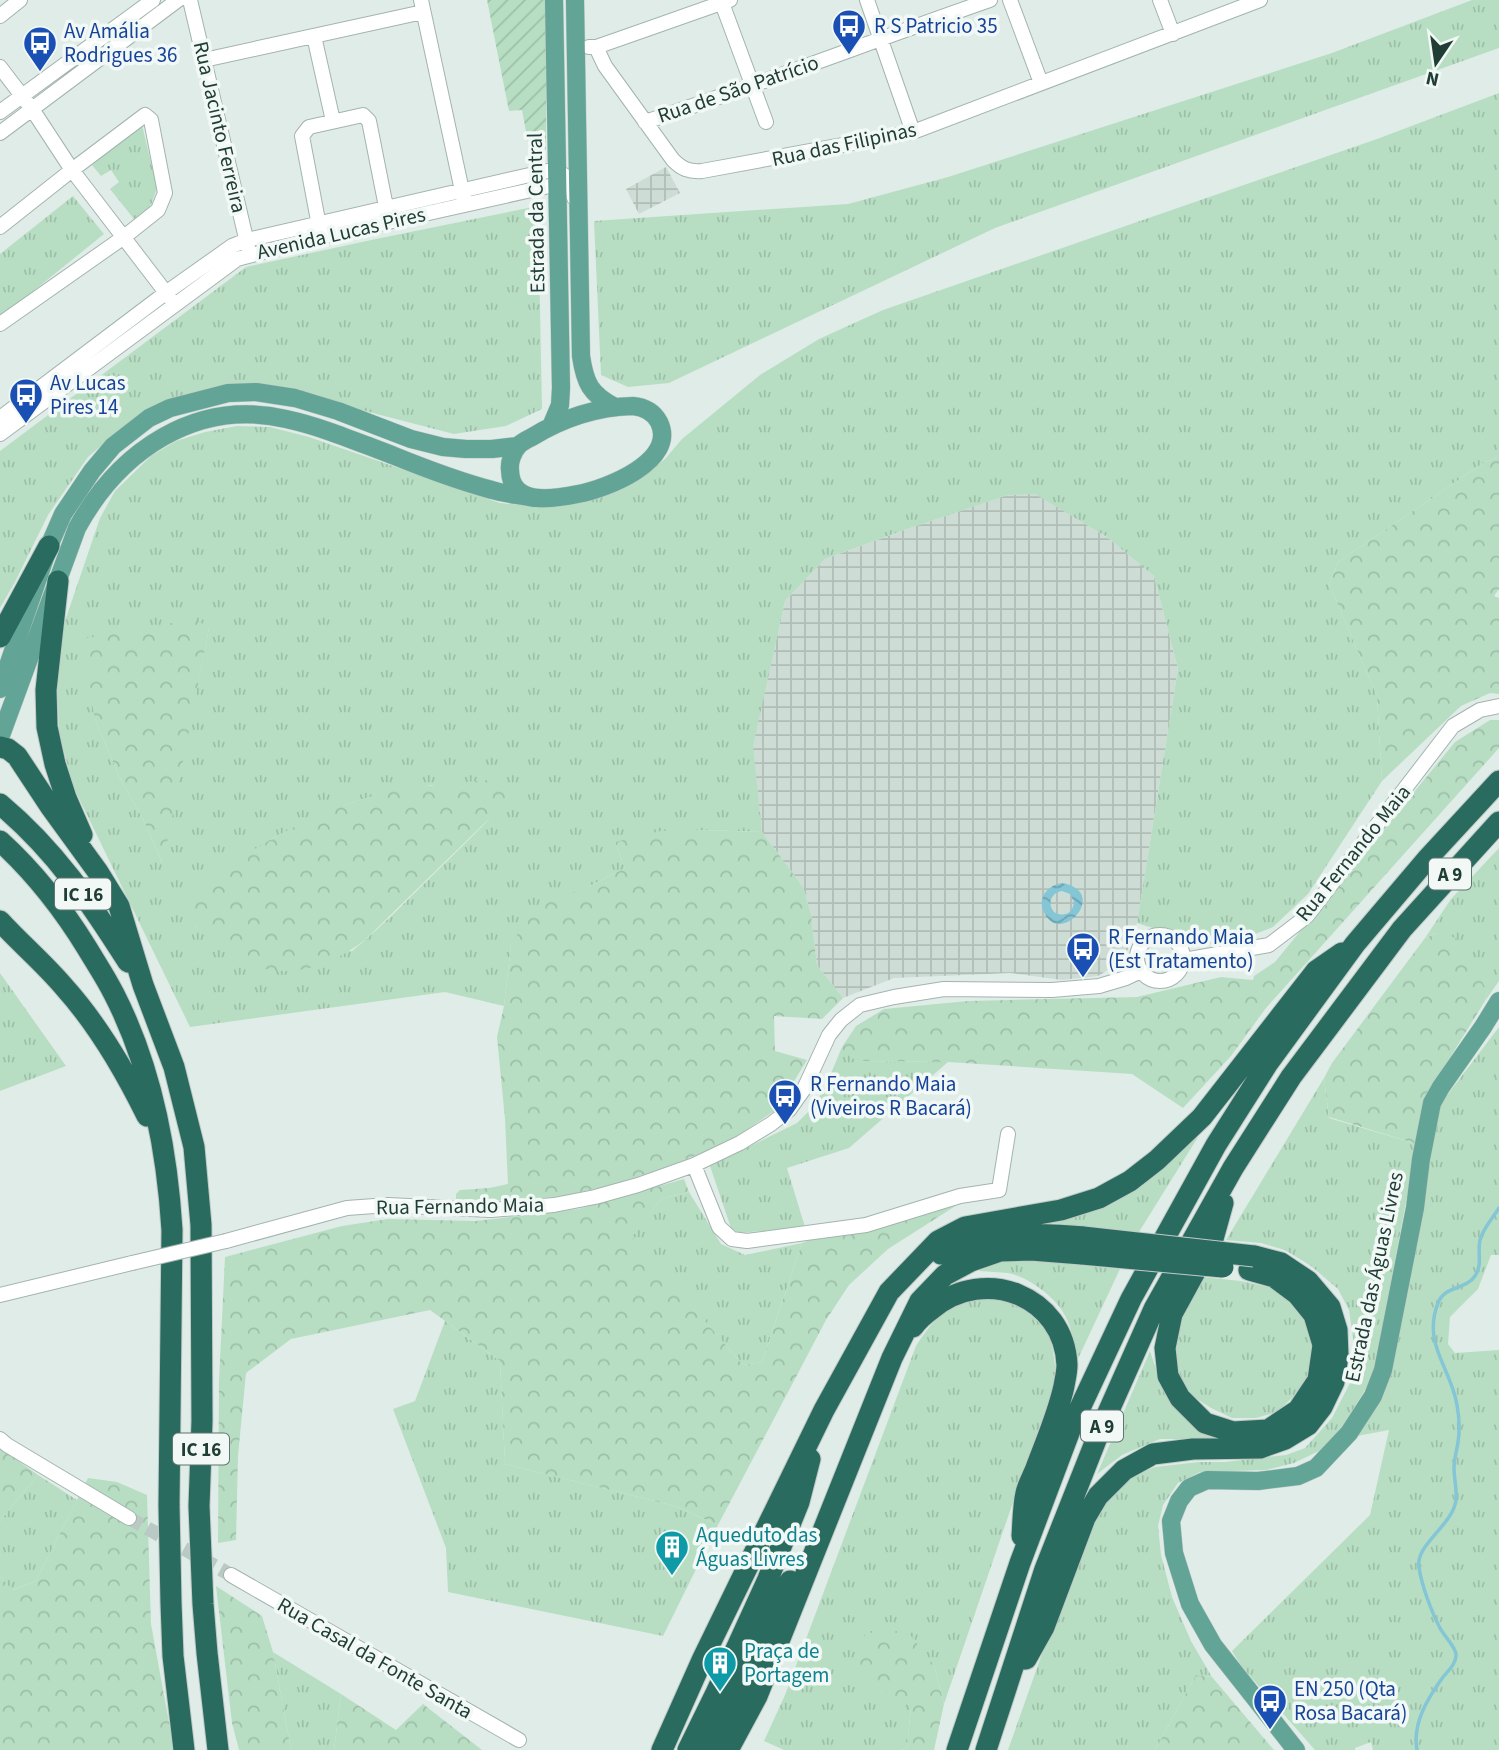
<svg xmlns="http://www.w3.org/2000/svg" width="1499" height="1750" viewBox="0 0 1499 1750" font-family="'Source Sans 3',sans-serif">
  <style>
    .industrial { fill: url(#industrial-grid) }
    .grass { fill: url(#grass-tufts); fill-rule: evenodd }
    .forest { fill: url(#forest-crowns) }
    .garden { fill: url(#garden-furrows) }
    .water { fill: url(#water-waves); fill-rule: evenodd }
    .lines { fill: none; stroke-linecap: round; stroke-linejoin: round }
    .stream { stroke: #84c6d5; stroke-width: 3.5 }
    .minor-tunnel { stroke: #bac9c4; stroke-width: 14; stroke-dasharray: 14 7; stroke-linecap: butt }
    .minor-casing { stroke: #a3b4ae; stroke-width: 16 }
    .major-casing { stroke: #c1c9c7; stroke-width: 19 }
    .highway-casing { stroke: #c1c9c7; stroke-width: 23 }
    .minor { stroke: #fff; stroke-width: 14 }
    .major { stroke: #62a495; stroke-width: 18 }
    .highway { stroke: #2a6b5f; stroke-width: 21 }
    .minor-bridge-casing { stroke: #a3b4ae; stroke-width: 16; stroke-linecap: butt }
    .highway-bridge-casing { stroke: #c1c9c7; stroke-width: 23; stroke-linecap: butt }
    .minor-bridge { stroke: #fff; stroke-width: 14 }
    .highway-bridge { stroke: #2a6b5f; stroke-width: 21 }
    .labels { text-anchor: middle; stroke-width: 7; stroke-linejoin: round; paint-order: stroke }
    .shield { fill: #f1f8f5; stroke: #5f756f; stroke-width: 2 }
    .shield-label { font-size: 19px; font-weight: bold; fill: #203d36 }
    .transit-label { font-size: 21px; fill: #164399; stroke: #f1f8f5; text-anchor: start }
    .street-label { font-size: 21px; fill: #203d36; stroke: #f1f8f5 }
    .culture-label { font-size: 21px; fill: #0d838f; stroke: #f1f8f5; text-anchor: start }
  </style>
  <defs>
    <pattern id="industrial-grid" width="8" height="8" patternUnits="userSpaceOnUse" patternTransform="scale(1.75)"><rect width="8" height="8" fill="#cedcd6"/><path d="M0 4h8M4 0v8" fill="none" stroke="#b1beb8"/></pattern>
    <pattern id="grass-tufts" width="24" height="20" patternUnits="userSpaceOnUse" patternTransform="scale(1.75)"><rect width="24" height="20" fill="#b7dec3"/><path d="M3 7l-1-3M5 7V3M7 7l1-3M15 17l-1-3M17 17v-4M19 17l1-3" fill="none" stroke="#9dbfa8"/></pattern>
    <pattern id="forest-crowns" width="20" height="18" patternUnits="userSpaceOnUse" patternTransform="scale(1.75)"><rect width="20" height="18" fill="#b7dec3"/><path d="M2 6a3 3 0 1 1 6 0M12 15a3 3 0 1 1 6 0" fill="none" stroke="#9dbfa8"/></pattern>
    <pattern id="garden-furrows" width="10" height="10" patternUnits="userSpaceOnUse" patternTransform="scale(1.75)"><rect width="10" height="10" fill="#b7dec3"/><path d="M-1 1l2-2M0 10L10 0M9 11l2-2" fill="none" stroke="#9dbfa8"/></pattern>
    <pattern id="water-waves" width="16" height="10" patternUnits="userSpaceOnUse" patternTransform="scale(1.75)"><rect width="16" height="10" fill="#84c6d5"/><path d="M0 5q4-4 8 0t8 0" fill="none" stroke="#6ca2ae"/></pattern>
  </defs>
  <rect width="100%" height="100%" fill="#e0ece7"/>
  <!-- industrial -->
  <path class="industrial" d="M666,167L680,193L639,214L626,189Z
    M1035,493L1107,537L1154,576L1178,669L1137,923L1124,960L1098,976L1062,980L1010,973L894,978L843,998L817,965L811,914L803,887L762,832L752,746L785,601L825,559L904,530L1007,495Z"/>
  <!-- grass -->
  <path class="grass" d="M1472,0H1499V48L995,228L669,383L628,387L601,375L594,221L848,204L948,177L1332,53Z
    M1499,93V457L1485,462L1338,562L1329,584L1377,696L1382,781L1308,894L1273,927L1232,943L1203,944L1137,923L1178,669L1154,576L1107,537L1035,494L1008,495L904,530L825,559L785,601L753,746L762,832L703,830L615,842L625,868L588,887L511,945L504,1006L445,992L190,1027L73,786L59,732L57,683L65,621L100,518L115,491L151,456L176,441L205,432L237,426L270,427L309,437L500,503L543,507L587,501L617,489L646,473L665,459L682,439L760,375L819,339L883,310L1377,139ZM209,628L162,862L143,819L119,776L95,719ZM432,785L509,794C490,821 466,842 443,865C413,894 384,925 352,951L225,949L195,926L271,839L297,826L353,802L374,796Z
    M142,125L157,188L150,208L134,219L110,189L119,182L111,170L101,176L92,165Z
    M73,196L104,234L0,318V254Z
    M538,206L542,409L506,426L454,434L299,394L259,387L210,388L163,403L123,427L88,457L48,515L15,582L0,608V451L246,267L376,239Z
    M1499,848V981L1485,1001L1487,990L1437,933L1425,938L1451,899Z
    M0,973L66,1066L0,1091Z
    M1499,1027V1255H1491L1478,1289L1450,1317L1448,1344L1455,1353L1499,1350V1750H1373L1371,1742L1355,1748V1750H1315L1242,1667L1232,1651L1370,1515L1389,1430L1357,1436L1383,1394L1435,1111Z
    M842,1047L857,1061L948,1062L849,1148L787,1168L805,1227L739,1233L731,1228L710,1166L797,1123L810,1110L824,1090Z
    M1324,1078L1329,1118L1417,1144L1373,1377L1344,1424L1323,1449L1294,1463L1266,1470L1200,1472L1178,1483L1163,1505L1158,1526L1161,1555L1172,1597L1191,1641L1212,1677L1196,1675L1155,1750H1008L1043,1651L1102,1504L1132,1476L1155,1467L1199,1462H1225L1286,1455L1305,1448L1332,1418L1351,1381L1355,1351L1349,1310L1338,1289L1311,1266L1285,1250L1261,1243L1226,1240Z
    M1198,1137L1139,1232L1051,1223L1050,1218L1186,1141Z
    M689,1192L721,1244L745,1255L802,1243L762,1362L743,1365L631,1237L661,1199Z
    M1015,1259L1120,1269L1076,1363C1073,1327 1068,1309 1038,1287C1029,1280 1018,1275 1008,1273C999,1272 989,1272 980,1271L978,1265L992,1262Z
    M1201,1277L1241,1281L1273,1288L1301,1309L1314,1338L1309,1376L1294,1396L1277,1412L1256,1418H1232L1211,1408L1191,1395L1181,1378L1175,1358L1174,1333Z
    M995,1296L1019,1303L1034,1314L1050,1333L1057,1378L1011,1508L944,1704L934,1665L911,1707L907,1748L901,1750H784L764,1741L785,1695L916,1346C930,1325 945,1303 972,1298C980,1297 988,1297 995,1296Z
    M445,1321L500,1361L505,1464L675,1506L718,1525L663,1636L448,1592L446,1548L393,1409L415,1401Z
    M1150,1351L1158,1375L1212,1434L1210,1439H1160L1122,1455L1097,1474Z
    M38,1475L77,1500L36,1581L12,1590L0,1577V1521Z
    M273,1652L341,1694L334,1750H291Z"/>
  <!-- forest -->
  <path class="forest" d="M1499,457V589L1494,596L1499,598V694L1490,693L1461,706L1382,781L1377,696L1329,584L1338,562L1485,462Z
    M195,619L209,628L163,864L143,819L119,776L95,719L85,669L86,638Z
    M1490,720H1499V748L1266,1008L1231,1056L1183,1108L1132,1074L948,1062L857,1061L843,1052L842,1047L856,1026L884,1009L968,1001L1137,997L1221,977L1253,980L1254,976L1275,962L1455,742Z
    M485,780L504,782L509,794L497,811L367,938C338,962 299,978 261,968C243,963 224,950 209,938C198,929 185,919 184,905C198,885 217,874 237,860C279,833 325,809 373,796C410,786 448,784 485,780Z
    M703,830L762,832L803,887L811,914L817,965L843,998L822,1019L774,1016L775,1051L807,1060L777,1109L732,1140L675,1164L616,1184L563,1196L510,1201L456,1199V1194L460,1190L489,1188L508,1184L505,1119L497,1037L504,1006L511,945L534,907L588,887L625,868L615,842L661,831Z
    M1437,933L1456,938L1487,990L1485,1001L1428,1093L1417,1144L1329,1117L1324,1078L1332,1063L1425,938Z
    M684,1179L689,1192L661,1199L632,1237L743,1365L762,1362L802,1243L810,1240L866,1232L957,1205L888,1249L849,1285L826,1320L718,1525L675,1506L505,1464L500,1361L430,1310L291,1339L246,1373L238,1456L236,1540L218,1543L219,1381L225,1257L342,1226L388,1219L476,1221L578,1209Z
    M0,1448L38,1475L0,1521Z
    M88,1478L117,1482L147,1495L151,1624L174,1750H0V1577L13,1590L36,1581Z
    M216,1586L262,1616L273,1652L291,1750H239L232,1723Z
    M884,1627L911,1636L934,1665L944,1704L934,1750H901L907,1748L911,1707L857,1674L865,1633Z
    M1196,1675L1212,1677L1274,1750H1155Z
    M341,1694L396,1730L423,1704L482,1750H334Z"/>
  <!-- garden -->
  <path class="garden" d="M487,0H546V149L541,159L532,164L522,110L509,111Z"/>
  <!-- water -->
  <path class="water" d="M1062,883C1112,892 1058,950 1043,910C1038,896 1049,885 1062,883ZM1062,891L1070,894L1074,902C1073,913 1064,918 1054,912C1047,903 1051,893 1062,891Z"/>
  <g class="lines">
    <!-- stream -->
    <path class="stream" d="M1417,1750C1412,1723 1428,1698 1443,1677C1448,1671 1457,1663 1456,1654C1455,1646 1444,1636 1440,1628C1432,1613 1421,1584 1419,1567C1415,1545 1453,1525 1456,1500C1457,1489 1454,1478 1454,1468C1454,1459 1457,1450 1458,1442C1460,1430 1459,1416 1457,1405C1451,1368 1422,1344 1438,1303C1445,1285 1466,1290 1475,1276C1483,1264 1477,1252 1480,1240C1483,1228 1493,1218 1499,1208"/>
    <!-- minor-tunnel -->
    <path class="minor-tunnel" d="M129,1518L231,1575"/>
    <!-- minor casing -->
    <g class="minor-casing">
      <path id="minor" d="M190,0L248,247
        M421,0L464,200
        M867,0L913,132
        M1010,0L1041,83
        M1160,0L1173,34
        M722,3L766,122
        M0,16L20,0
        M314,36L333,121
        M589,47H596L619,39L730,0
        M596,47L605,66L673,160C682,169 689,172 702,171L913,132L1260,0
        M204,60L423,12
        M0,67L32,109L72,170L170,298
        M0,112L153,0
        M645,122C761,84 875,40 990,0
        M0,133L178,0
        M0,227L72,170L145,115L151,120L165,193L158,210L124,237L0,324
        M320,231L302,136L309,127L363,115L369,121L388,217
        M0,418L167,292L232,246L247,240L547,171C567,171 571,179 574,198
        M0,434L237,259L321,237L558,184L564,180
        M1137 958a23 23 0 1 1 46 0a23 23 0 1 1-46 0Z
        M1184,960L1269,945L1307,916L1453,726L1480,710L1499,706
        M694,1165L719,1227L732,1239L747,1241L866,1225L960,1196L999,1190L1008,1134
        M226,1241L347,1208L388,1205L491,1210L554,1205L595,1197L638,1185L694,1165L740,1143L771,1124L789,1110L804,1089L829,1035L841,1020L860,1005L894,997L944,989L1052,990L1099,986L1126,978L1141,971
        M0,1295L132,1263
        M0,1439L7,1445L129,1518
        M231,1575L519,1740"/>
    </g>
    <!-- major casing -->
    <g class="major-casing">
      <path id="major" d="M575,0L581,356C585,383 590,394 615,407
        M633,406C644,407 653,411 659,422C678,461 606,489 578,494C554,499 511,507 510,470C509,462 513,451 519,445C522,442 528,439 532,437C563,418 596,407 633,406Z
        M552,424L560,405L561,388L554,0
        M0,689L49,546L63,514L92,471L113,446L149,418L170,408L228,393L256,392L295,398L338,411L411,439L443,447L466,449H492L518,446
        M0,738L77,528C119,451 196,398 286,419C323,427 357,442 392,455C424,468 458,481 492,490C505,494 520,495 534,498
        M1296,1750L1213,1645L1190,1604L1174,1553L1171,1521L1179,1501L1189,1488L1207,1480L1258,1481L1298,1476L1316,1468L1349,1433L1373,1396L1383,1370L1415,1208L1421,1159L1432,1103L1441,1087L1483,1027L1499,1001"/>
    </g>
    <!-- highway casing -->
    <g class="highway-casing">
      <path id="highway" d="M58,581L46,690L47,727L55,764L66,798L82,835
        M0,637L49,546
        M0,747L8,749L17,756L50,806L98,872L119,906L143,985L174,1067L194,1147L201,1225L202,1421L199,1506L203,1604L207,1653L218,1750
        M0,804C55,850 90,902 128,962
        M0,841C34,872 63,909 87,948C96,963 106,978 114,994C151,1066 167,1149 172,1230L169,1505L171,1603L173,1656L184,1750
        M0,921C21,944 45,964 65,988C99,1026 125,1071 147,1116
        M1223,1203L1213,1239L1172,1314L1165,1348L1168,1376L1180,1398L1205,1423L1233,1432L1268,1430L1298,1410L1318,1380L1323,1345L1314,1315L1297,1294L1274,1277L1249,1270
        M941,1254C950,1251 958,1246 967,1243C1005,1231 1044,1234 1083,1237
        M913,1327C918,1320 925,1314 932,1309C985,1265 1064,1296 1067,1365C1067,1372 1065,1380 1064,1386C1058,1414 1046,1441 1036,1468C1033,1476 1028,1484 1026,1493C1023,1506 1023,1522 1022,1536
        M1026,1659L1044,1627L1085,1518L1098,1496L1124,1470L1153,1454L1193,1449L1260,1448L1285,1439L1308,1425L1322,1407L1334,1382L1338,1356L1337,1330L1330,1307L1308,1281L1281,1263L1254,1256
        M662,1750L703,1658L824,1410L889,1292L938,1241L965,1227L1061,1210L1099,1198L1130,1181L1157,1160L1202,1117L1316,971L1342,953
        M688,1750L715,1695L768,1579L799,1502L810,1459
        M710,1750L777,1607L790,1581
        M728,1750L757,1696L892,1358L920,1301L945,1275L971,1261L1000,1251L1031,1250L1082,1254
        M957,1750L1020,1563L1072,1425L1131,1299L1216,1145L1268,1063L1355,944L1428,858L1499,781
        M986,1750L1045,1569L1098,1435L1154,1309L1233,1168L1291,1077L1402,929L1499,822"/>
    </g>
    <!-- minor -->
    <use href="#minor" class="minor"/>
    <!-- major -->
    <use href="#major" class="major"/>
    <!-- highway -->
    <use href="#highway" class="highway"/>
    <!-- minor-bridge casing -->
    <g class="minor-bridge-casing">
      <path id="minor-bridge" d="M132,1263L226,1241"/>
    </g>
    <!-- highway-bridge casing -->
    <g class="highway-bridge-casing">
      <path id="highway-bridge" d="M1083,1237L1254,1256
        M1082,1254L1223,1267"/>
    </g>
    <!-- minor-bridge -->
    <use href="#minor-bridge" class="minor-bridge"/>
    <!-- highway-bridge -->
    <use href="#highway-bridge" class="highway-bridge"/>
  </g>
  <!-- icons -->
  <defs>
    <g id="bus-pin" transform="scale(1.75)"><path d="M0 17L-7.5 6A9.5 9.5 0 1 1 7.5 6Z" fill="#1a4fb4" stroke="#f1f8f5"/><path d="M-5-6H5V4H4V6H2V4H-2V6H-4V4H-5ZM-3.5-4V0h7V-4ZM-3.5 1.2v1.5H-2V1.2ZM2 1.2v1.5H3.5V1.2Z" fill="#fff"/></g>
    <g id="building-pin" transform="scale(1.75)"><path d="M0 17L-7.5 6A9.5 9.5 0 1 1 7.5 6Z" fill="#0f9aa8" stroke="#f1f8f5"/><path d="M-4-6H4V6H1V3H-1V6H-4ZM-2.5-4.3h1.7v1.8h-1.7ZM.8-4.3h1.7v1.8H.8ZM-2.5-1h1.7V.8h-1.7ZM.8-1h1.7V.8H.8Z" fill="#fff"/></g>
  </defs>
  <g fill-rule="evenodd">
    <use href="#bus-pin" x="849" y="26"/>
    <use href="#bus-pin" x="40" y="43"/>
    <use href="#bus-pin" x="26" y="395"/>
    <use href="#bus-pin" x="1083" y="949"/>
    <use href="#bus-pin" x="785" y="1096"/>
    <use href="#building-pin" x="672" y="1547"/>
    <use href="#building-pin" x="720" y="1663"/>
    <use href="#bus-pin" x="1270" y="1701"/>
  </g>
  <g class="labels">
    <!-- shield labels -->
    <g class="shield">
      <rect x="1429" y="858.5" width="42" height="31" rx="5"/>
      <rect x="55" y="878.5" width="56" height="31" rx="5"/>
      <rect x="1081" y="1410.5" width="42" height="31" rx="5"/>
      <rect x="173" y="1433.5" width="56" height="31" rx="5"/>
    </g>
    <g class="shield-label">
      <text x="1450" y="881">A 9</text>
      <text x="83" y="901">IC 16</text>
      <text x="1102" y="1433">A 9</text>
      <text x="201" y="1456">IC 16</text>
    </g>
    <!-- transit labels -->
    <g class="transit-label">
      <text x="874" y="33">R S Patricio 35</text>
      <text x="64" y="38">Av Amália<tspan x="64" dy="24">Rodrigues 36</tspan></text>
      <text x="50" y="390">Av Lucas<tspan x="50" dy="24">Pires 14</tspan></text>
      <text x="1108" y="944">R Fernando Maia<tspan x="1108" dy="24">(Est Tratamento)</tspan></text>
      <text x="810" y="1091">R Fernando Maia<tspan x="810" dy="24">(Viveiros R Bacará)</tspan></text>
      <text x="1294" y="1696">EN 250 (Qta<tspan x="1294" dy="24">Rosa Bacará)</tspan></text>
    </g>
    <!-- street labels -->
    <g class="street-label">
      <text transform="translate(738 89) rotate(-19)" y="7">Rua de São Patrício</text>
      <text transform="translate(220 127) rotate(77)" y="7">Rua Jacinto Ferreira</text>
      <text transform="translate(844 144) rotate(-12)" y="7">Rua das Filipinas</text>
      <text transform="translate(536 213) rotate(-91)" y="7">Estrada da Central</text>
      <text transform="translate(341 233) rotate(-13)" y="7">Avenida Lucas Pires</text>
      <text transform="translate(1353 853) rotate(-51)" y="7">Rua Fernando Maia</text>
      <text transform="translate(460 1206) rotate(-1)" y="7">Rua Fernando Maia</text>
      <text transform="translate(1374 1277) rotate(-78)" y="7">Estrada das Águas Livres</text>
      <text transform="translate(375 1658) rotate(30)" y="7">Rua Casal da Fonte Santa</text>
    </g>
    <!-- culture labels -->
    <g class="culture-label">
      <text x="696" y="1542">Aqueduto das<tspan x="696" dy="24">Águas Livres</tspan></text>
      <text x="744" y="1658">Praça de<tspan x="744" dy="24">Portagem</tspan></text>
    </g>
  </g>
  <!-- north arrow -->
  <g transform="translate(1436 63) rotate(193)" stroke="#f1f8f5" stroke-width="5" paint-order="stroke">
  <path d="M0-5L12 26L0 18L-12 26Z" fill="#203d36"/>
  <text y="-10" font-size="19" font-weight="bold" text-anchor="middle" fill="#203d36">N</text>
  </g>
</svg>
